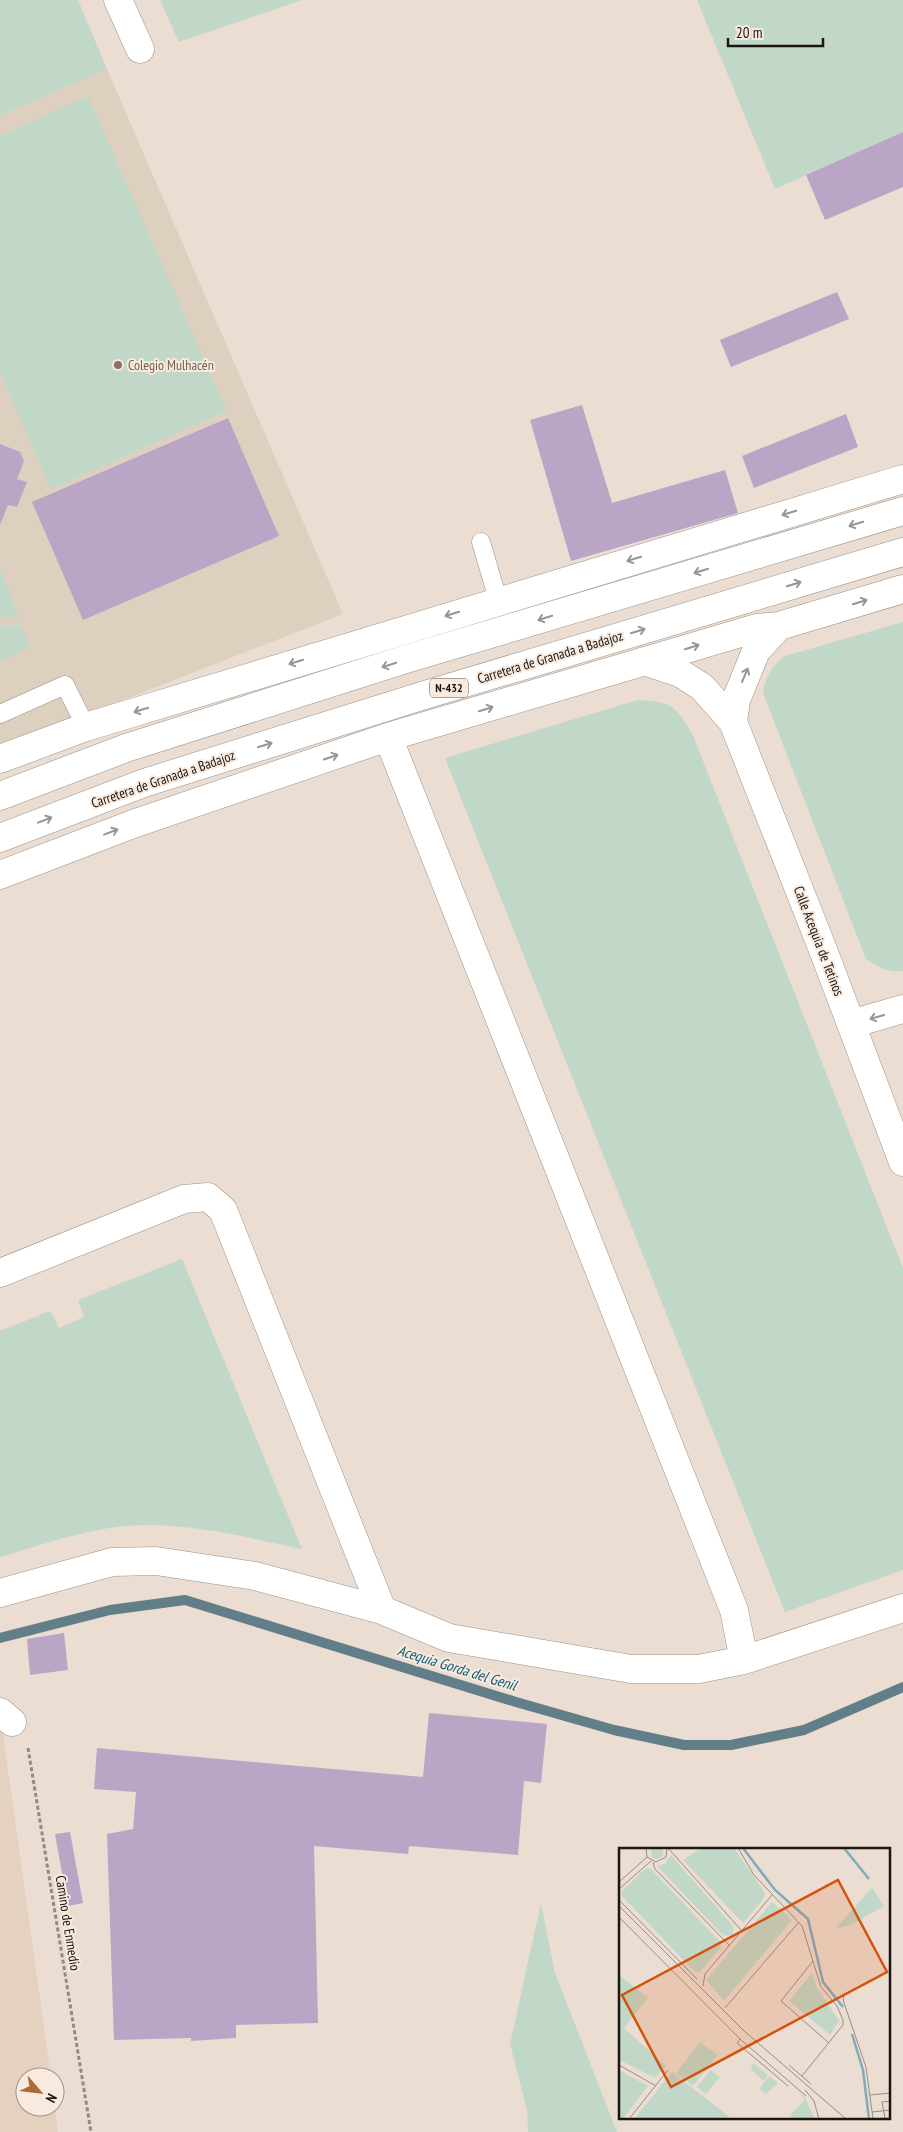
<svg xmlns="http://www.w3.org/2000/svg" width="903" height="2132" viewBox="0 0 903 2132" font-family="'PT Sans Narrow',sans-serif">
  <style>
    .built { fill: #e4d1c0 }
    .education { fill: #ded0be }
    .green { fill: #c1d8c8 }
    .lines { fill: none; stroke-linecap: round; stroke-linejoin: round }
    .stream { stroke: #627e89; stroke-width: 10 }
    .building { fill: #bba5c6 }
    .service-casing { stroke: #9e9186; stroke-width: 19 }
    .minor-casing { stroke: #9e9186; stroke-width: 29 }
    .trunk-casing { stroke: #9e9186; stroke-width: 29 }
    .path { stroke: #938980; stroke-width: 3; stroke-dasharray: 4 2.5; stroke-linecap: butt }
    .service { stroke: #fff; stroke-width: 18 }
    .minor { stroke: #fff; stroke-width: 28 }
    .trunk { stroke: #fff; stroke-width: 28 }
    .oneway { stroke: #989694 }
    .education-dot { fill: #8d6e63; stroke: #f8eadf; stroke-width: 2 }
    .labels { text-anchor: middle; stroke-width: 4; stroke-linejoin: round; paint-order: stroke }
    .shield { fill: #f8eadf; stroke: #5d5650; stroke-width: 1 }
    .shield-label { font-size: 12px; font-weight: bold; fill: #1b1612 }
    .education-label { font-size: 14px; fill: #785e54; stroke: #f8eadf; text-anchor: start }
    .street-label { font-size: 14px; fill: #1b1612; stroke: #f8eadf }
    .water-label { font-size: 15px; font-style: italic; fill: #095c75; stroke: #f8eadf }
    .inset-river { fill: none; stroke: #81abbc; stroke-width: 2.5 }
    .inset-road { fill: none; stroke: #988d85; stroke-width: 1 }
    .view { fill: #d4520d; fill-opacity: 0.15; stroke: #d4520d; stroke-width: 2.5 }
    .inset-edge { fill: none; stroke: #1b1612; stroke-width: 2.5 }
  </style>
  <rect width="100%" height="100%" fill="#ebddd1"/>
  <!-- built -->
  <path class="built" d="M0,1713L51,2077H25V2107H55L58,2132H0Z"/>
  <!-- education -->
  <path class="education" d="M107,69L343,614L0,748V116Z"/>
  <!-- green -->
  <path class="green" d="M0,0H78L107,69L0,116Z
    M160,0H302L179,42Z
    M697,0H903V132L775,189Z
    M88,96L227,411L51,489L0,372V136Z
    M0,568L19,617H0Z
    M903,622V971C889,973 877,967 866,959L763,693C766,675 771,667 785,656Z
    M0,626H22L31,647L0,661Z
    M638,700C671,702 675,705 692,733L903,1268V1570L785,1612L445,758Z
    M182,1259L302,1549C244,1537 185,1521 125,1526C83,1530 41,1545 0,1557V1331L50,1311L59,1328L84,1317L78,1300Z
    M541,1903L555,1973L617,2132H528L527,2110L510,2044Z"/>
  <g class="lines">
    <!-- stream -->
    <path class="stream" d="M0,1638L110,1610L185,1600L516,1702L614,1730L684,1745H731L804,1730L903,1687"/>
  </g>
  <!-- building -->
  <path class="building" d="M903,132V187L825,220L806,175Z
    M837,292L849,319L731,367L720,340Z
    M582,405L612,503L725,470L738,513L571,561L530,420Z
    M846,414L858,447L754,488L742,456Z
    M228,418L279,536L83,620L32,502Z
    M0,444L20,452L24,461L17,479L27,482L17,507L8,505L0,525Z
    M64,1633L68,1670L30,1675L27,1639Z
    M429,1713L547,1724L541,1783L524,1781L518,1855L409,1846L408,1854L314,1846L318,2023L236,2025V2038L191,2041V2038L114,2040L107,1834L133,1829L136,1792L94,1789L97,1748L423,1777Z
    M70,1832L83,1903L68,1906L55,1834Z"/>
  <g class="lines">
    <!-- service casing -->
    <g class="service-casing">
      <path id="service" d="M481,542L498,600
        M0,714L65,685L86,727"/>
    </g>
    <!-- minor casing -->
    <g class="minor-casing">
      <path id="minor" d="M118,0L140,49
        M644,661L680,673L702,687L733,722L825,955L903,1162
        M733,722L736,700L756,651L779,626
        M388,737L734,1610L744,1660
        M0,759L86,727L903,479
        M0,875L133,824L388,737L757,628L779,626L903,589
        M851,1024L903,1009
        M0,1273L184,1199L208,1197L223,1210L382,1610
        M0,1593L112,1562L156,1561L255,1576L382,1610L449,1638L631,1669H699L744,1660L903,1608
        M0,1712L12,1722"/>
    </g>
    <!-- trunk casing -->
    <g class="trunk-casing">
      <path id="trunk" d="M0,796L126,748L406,659L903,511
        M0,838L144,783L428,694L903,552"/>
    </g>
    <!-- path -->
    <path class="path" d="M28,1748L91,2132"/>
    <!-- service -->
    <use href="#service" class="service"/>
    <!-- minor -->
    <use href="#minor" class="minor"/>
    <!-- trunk -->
    <use href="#trunk" class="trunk"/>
  </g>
  <!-- one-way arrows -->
  <defs><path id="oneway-shaft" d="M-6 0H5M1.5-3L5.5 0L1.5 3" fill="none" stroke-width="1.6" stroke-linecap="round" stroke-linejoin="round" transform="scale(1.25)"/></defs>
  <g class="oneway">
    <use href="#oneway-shaft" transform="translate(789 513) rotate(163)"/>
    <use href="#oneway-shaft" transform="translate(856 524) rotate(163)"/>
    <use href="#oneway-shaft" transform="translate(634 559) rotate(163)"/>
    <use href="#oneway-shaft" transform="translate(701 571) rotate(163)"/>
    <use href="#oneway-shaft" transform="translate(794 584) rotate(-17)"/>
    <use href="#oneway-shaft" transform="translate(860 602) rotate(-17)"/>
    <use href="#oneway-shaft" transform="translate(452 614) rotate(163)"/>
    <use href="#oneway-shaft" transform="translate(545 618) rotate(163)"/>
    <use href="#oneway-shaft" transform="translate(638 631) rotate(-17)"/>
    <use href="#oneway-shaft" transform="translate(692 647) rotate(-17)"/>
    <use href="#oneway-shaft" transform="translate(296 662) rotate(163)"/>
    <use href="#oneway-shaft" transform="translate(389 665) rotate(162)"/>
    <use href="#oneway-shaft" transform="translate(745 675) rotate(-67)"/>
    <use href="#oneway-shaft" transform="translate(486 709) rotate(-17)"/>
    <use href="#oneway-shaft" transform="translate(141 710) rotate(163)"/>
    <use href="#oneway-shaft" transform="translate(265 745) rotate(-17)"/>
    <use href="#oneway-shaft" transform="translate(331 757) rotate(-19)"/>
    <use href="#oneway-shaft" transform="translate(45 820) rotate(-21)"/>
    <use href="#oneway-shaft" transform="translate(111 832) rotate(-21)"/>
    <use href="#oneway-shaft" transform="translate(877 1017) rotate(164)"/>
  </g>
  <!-- markers -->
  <circle class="education-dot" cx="118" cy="365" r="5"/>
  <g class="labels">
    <!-- shield labels -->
    <rect class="shield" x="430" y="678.5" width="38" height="19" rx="4"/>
    <g class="shield-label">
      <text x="449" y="692">N-432</text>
    </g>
    <!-- education labels -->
    <g class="education-label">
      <text x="128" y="370">Colegio Mulhacén</text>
    </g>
    <!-- street labels -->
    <g class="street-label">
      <text transform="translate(550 657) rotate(-17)" y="5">Carretera de Granada a Badajoz</text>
      <text transform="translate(163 779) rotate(-19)" y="5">Carretera de Granada a Badajoz</text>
      <text transform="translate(819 941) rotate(69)" y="5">Calle Acequia de Tetinos</text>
      <text transform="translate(68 1923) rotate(81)" y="5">Camino de Enmedio</text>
    </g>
    <!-- water labels -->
    <g class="water-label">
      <text transform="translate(457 1668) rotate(17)" y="5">Acequia Gorda del Genil</text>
    </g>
  </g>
  <!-- overview -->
  <g transform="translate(619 1848)">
    <rect width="271" height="271" fill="#ebddd1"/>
    <path d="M32 5a6 6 0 1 1 12 0a6 6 0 1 1-12 0ZM82,0H115L146,45L145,50L124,75L64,12ZM52,7L114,78V88L104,87L38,18L46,16ZM27,20L32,21L102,95V99L81,124H76L3,48V43ZM253,40L265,58L232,77L216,81ZM153,54L173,72L105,153L87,132ZM193,125L198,140L220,173L211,187L170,153ZM0,127L29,150L5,180L47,218L36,230L0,212ZM81,194L99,207L74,238L57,225ZM134,215L149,227L145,233L132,222ZM0,222L29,238L4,271H0ZM92,222L101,229L87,246L78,239ZM53,224L108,267L112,271H15ZM150,228L159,235L147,246L140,241ZM176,240L186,250L196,271H174L171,267L186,252Z" fill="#c1d8c8"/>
    <path class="inset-river" d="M124,0L156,42L189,71L204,134L224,159M225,0L250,31M233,186L244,222L250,271"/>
    <path class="inset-road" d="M27,0L28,9L37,14L47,9L48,0M49,0L123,83M119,0L135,27L183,78L202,139L218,158L224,172V177L183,228M34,14L36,21L110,97M0,34L28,9M0,41L32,13M0,52L78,131M0,58L124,182L227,271M0,69L121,191L187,248M194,113L162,153L210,195M84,138L86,126L153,47M226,145L224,152L247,219L254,271M106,160L180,74M121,191L118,195L169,238M0,217L37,238M170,217L192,236M186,242L195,253L200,271M251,247L272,245M272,253L263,254L266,270L272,271M253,264L272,262M10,271L49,222"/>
    <path class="view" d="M219,32L268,124L52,239L3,147Z"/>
    <rect width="271" height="271" class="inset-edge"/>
  </g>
  <!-- north arrow -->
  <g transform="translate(40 2092) rotate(118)"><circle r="24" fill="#f8eadf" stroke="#a0958d"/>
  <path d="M0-4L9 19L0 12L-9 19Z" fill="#ac6a36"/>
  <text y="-8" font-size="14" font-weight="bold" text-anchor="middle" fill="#1b1612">N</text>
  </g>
  <!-- scale -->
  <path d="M728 38v8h95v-8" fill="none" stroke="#1b1612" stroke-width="2.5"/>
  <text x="736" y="38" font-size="15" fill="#1b1612" stroke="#f8eadf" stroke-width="4" paint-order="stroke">20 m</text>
</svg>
